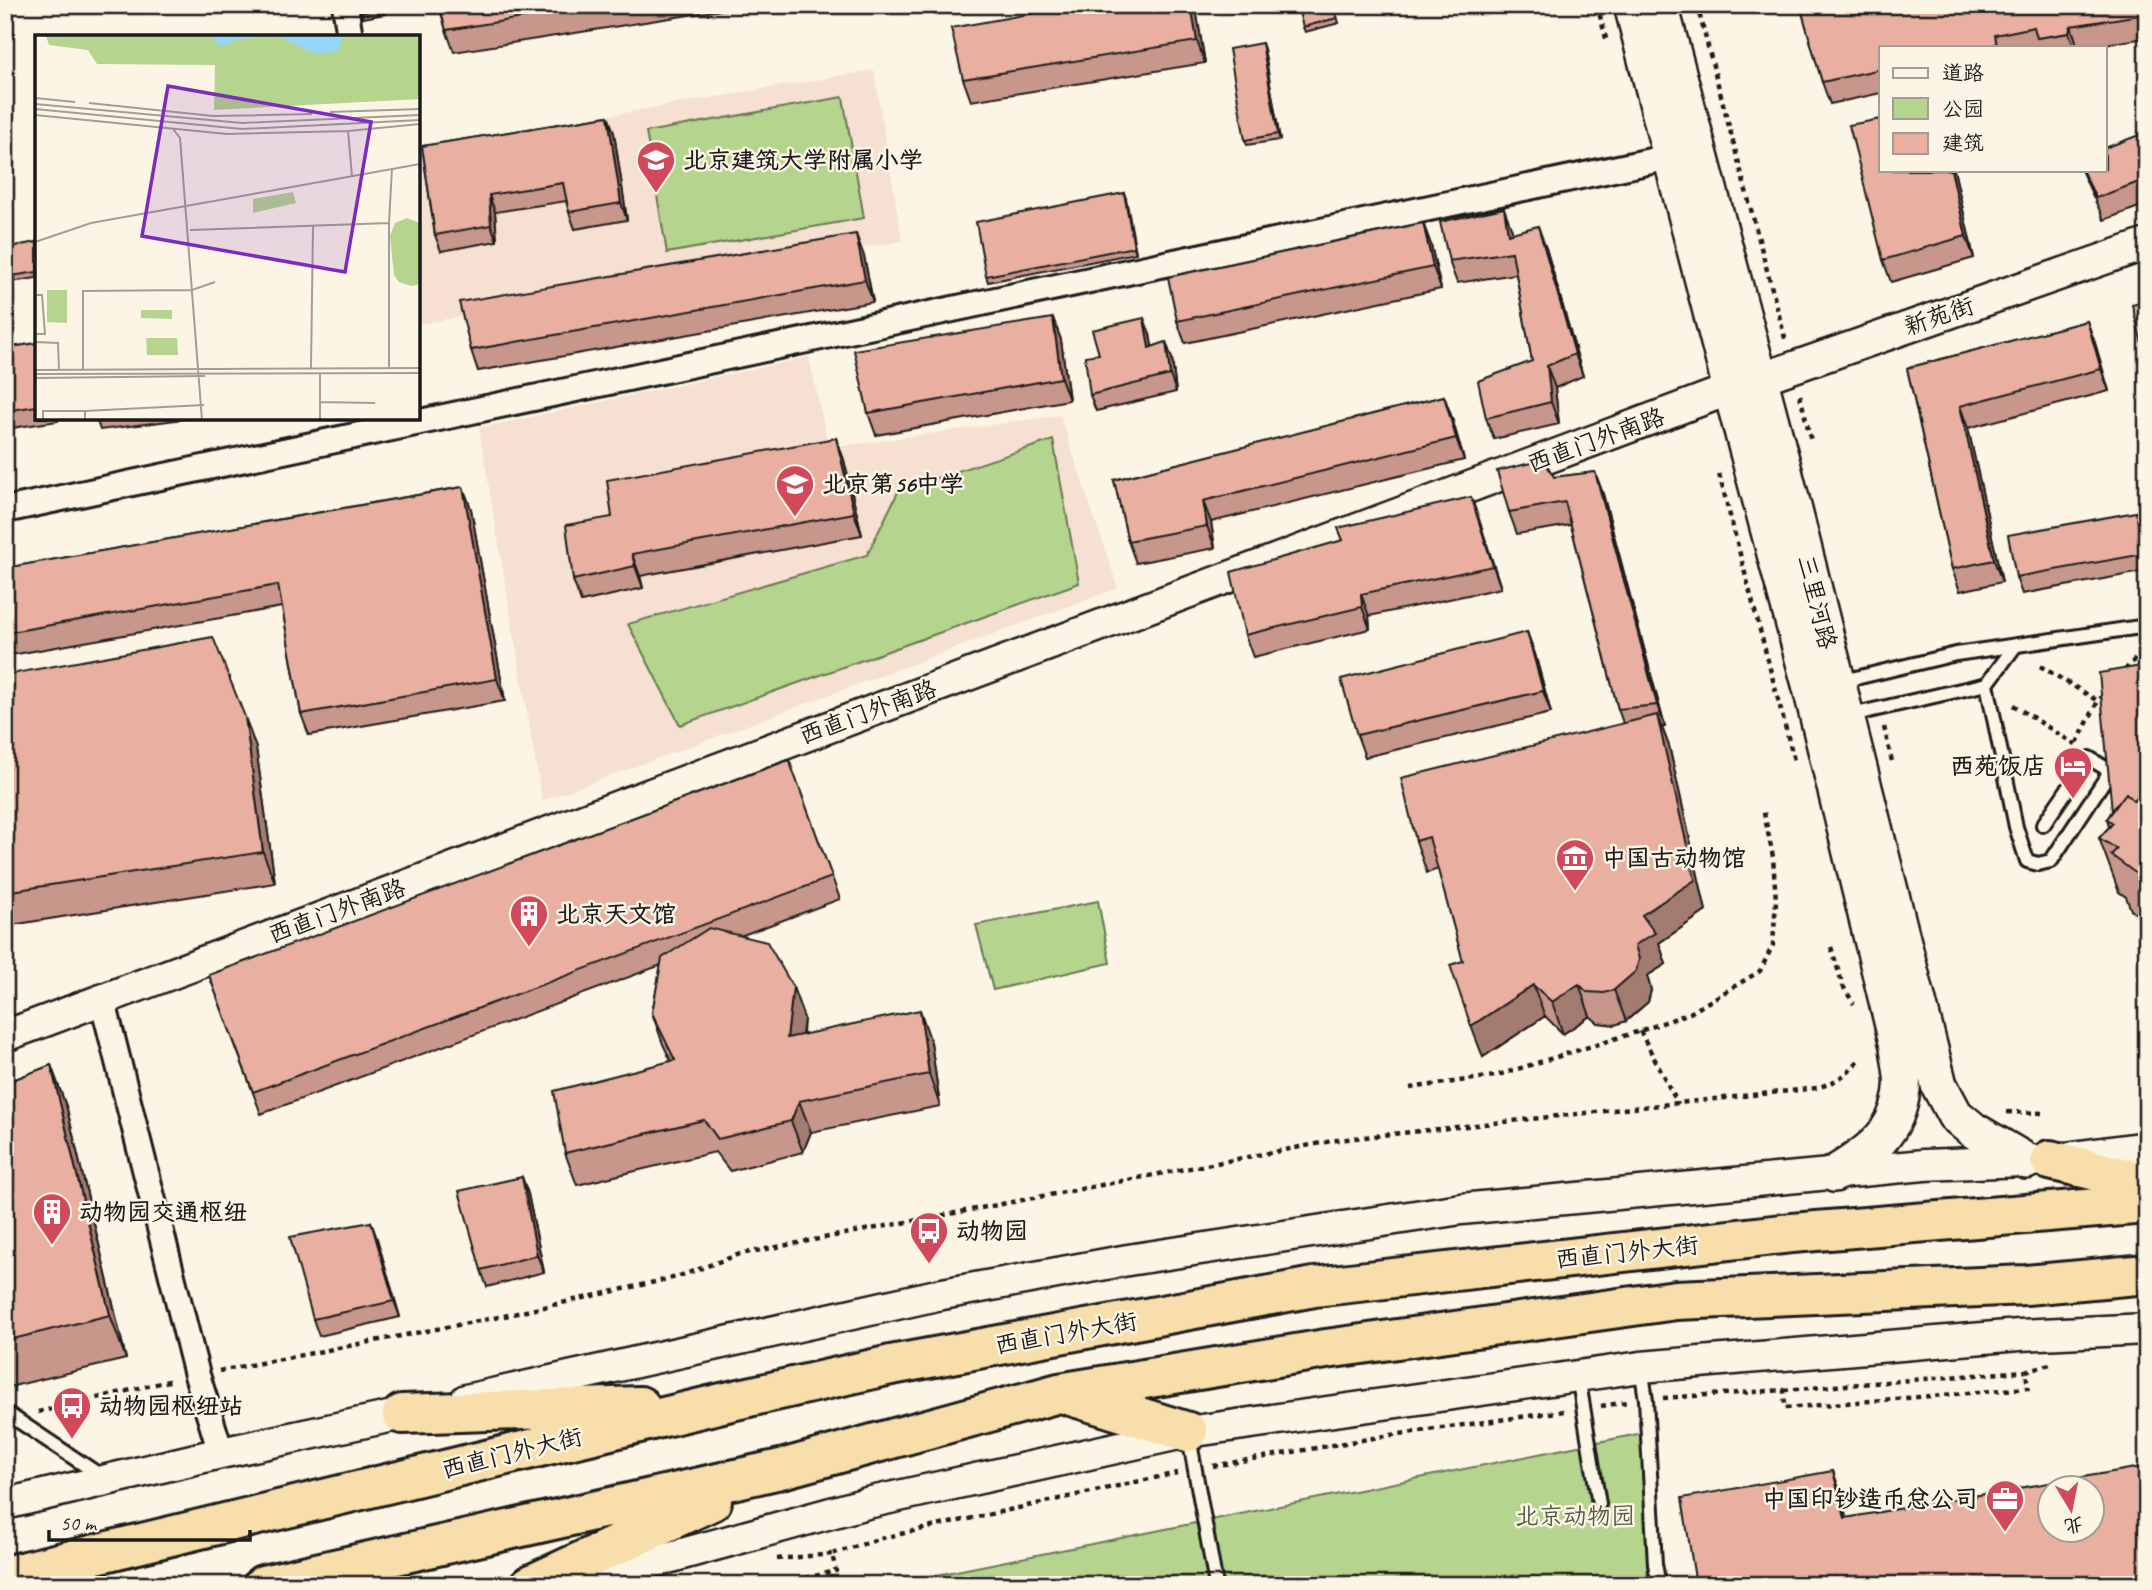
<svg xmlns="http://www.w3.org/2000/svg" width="2152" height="1590" viewBox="0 0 2152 1590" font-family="Caveat,'LXGW WenKai TC',sans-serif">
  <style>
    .built { fill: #f6e0d1 }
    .green { fill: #b5d48d; stroke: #687854; stroke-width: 2 }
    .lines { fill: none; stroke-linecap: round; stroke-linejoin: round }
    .service-casing { stroke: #1c1c1c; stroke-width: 18 }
    .minor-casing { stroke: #1c1c1c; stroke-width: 30 }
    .tertiary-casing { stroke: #1c1c1c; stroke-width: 35 }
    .secondary-casing { stroke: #1c1c1c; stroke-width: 40 }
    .trunk-casing { stroke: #1c1c1c; stroke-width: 44 }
    .path { stroke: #1c1c1c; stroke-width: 4.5; stroke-dasharray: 5 5; stroke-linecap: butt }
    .service { stroke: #fcf5e5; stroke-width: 12 }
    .minor { stroke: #fcf5e5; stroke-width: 24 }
    .tertiary { stroke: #fcf5e5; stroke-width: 30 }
    .secondary { stroke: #fcf5e5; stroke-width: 35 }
    .trunk { stroke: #f8deab; stroke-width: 38 }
    .wall { fill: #c8978b; stroke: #1c1c1c; stroke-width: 2 }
    .shaded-wall { fill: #a37b71; stroke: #1c1c1c; stroke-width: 2 }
    .building { fill: #e9b0a2; stroke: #1c1c1c; stroke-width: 2; fill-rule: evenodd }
    .labels { text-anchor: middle; stroke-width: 5; stroke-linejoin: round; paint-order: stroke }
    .poi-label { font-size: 24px; font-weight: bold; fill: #1c1c1c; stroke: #fcf5e5; text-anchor: start }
    .street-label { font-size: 24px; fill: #1c1c1c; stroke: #fcf5e5 }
    .park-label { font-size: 24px; fill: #525c44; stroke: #fcf5e5 }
    .inset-road { fill: none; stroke: #a29e95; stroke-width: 2 }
    .view { fill: #7b2cbf; fill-opacity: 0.15; stroke: #7b2cbf; stroke-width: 3.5 }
    .inset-edge { fill: none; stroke: #1c1c1c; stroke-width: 3.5 }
  </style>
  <rect width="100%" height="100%" fill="#fcf5e5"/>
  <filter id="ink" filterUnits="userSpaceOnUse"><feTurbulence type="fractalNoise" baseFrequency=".0143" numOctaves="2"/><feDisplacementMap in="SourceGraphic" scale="14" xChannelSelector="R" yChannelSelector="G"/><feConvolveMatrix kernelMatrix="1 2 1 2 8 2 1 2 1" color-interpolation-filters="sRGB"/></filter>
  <g filter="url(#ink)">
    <!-- built -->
    <path class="built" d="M874,70L902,241L418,324V148Z
      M809,357L829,448L1060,415L1118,588L542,801L479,428Z"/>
    <!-- green -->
    <path class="green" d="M843,97L864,218L667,253L646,132Z
      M1053,440L1079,583L680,725L628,624L867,555L899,490Z
      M1098,901L1110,963L993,990L976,925Z
      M1643,1433L1648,1585H887Z"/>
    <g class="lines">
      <!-- service casing -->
      <g class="service-casing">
        <path id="service" d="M2016,645L1987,684L2016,827L2027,861L2038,864L2051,861L2117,761
          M1839,682L1956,654L2147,626
          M1847,716L1987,684
          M2043,825L2089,758L2110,771
          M1641,1367L1646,1400L1655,1564L1659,1585
          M1578,1376L1599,1504
          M5,1412L104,1478
          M1189,1437L1216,1585"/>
      </g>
      <!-- minor casing -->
      <g class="minor-casing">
        <path id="minor" d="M345,5L350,37
          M5,510L1670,157
          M102,998L197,1375L221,1453"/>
      </g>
      <!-- tertiary casing -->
      <g class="tertiary-casing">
        <path id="tertiary" d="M5,1036L1731,389L2147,244
          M466,1400L937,1295L1128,1260L1461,1209L1924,1165L2050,1160L2147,1147
          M5,1504L221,1453L421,1410
          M570,1585L867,1503L1188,1432L1641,1367L2019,1335L2147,1329"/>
      </g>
      <!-- secondary casing -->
      <g class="secondary-casing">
        <path id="secondary" d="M1632,5L1731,389L1811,688L1898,1046C1899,1060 1904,1076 1902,1089C1898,1133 1869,1153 1834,1174
          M1660,5L1783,467L1939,1085L1955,1115L1973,1130L2026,1161"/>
      </g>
      <!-- trunk casing -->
      <g class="trunk-casing">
        <path id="trunk" d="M2050,1160L2147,1183
          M1068,1395L1188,1432
          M402,1414L640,1406
          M5,1576L722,1403L891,1365L1314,1287L1792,1233L2147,1204
          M263,1585L785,1468L1059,1393L1326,1349L1676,1300L2026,1285L2147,1274
          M530,1585L712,1501"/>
      </g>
      <!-- path -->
      <path class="path" d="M1597,5L1607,42
        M1697,5L1786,342
        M1800,395L1811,441
        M1719,474L1794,760
        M2040,666L2098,701
        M2125,670L2147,646
        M2013,705L2076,745
        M1884,727L1893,766
        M2077,743L2098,701L2105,693
        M1831,947L1843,986L1854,1004
        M1640,1031L1678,1104
        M1410,1088L1495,1076L1640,1031L1690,1013L1760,971L1773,945L1776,901L1773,857L1763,808
        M2007,1112L2046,1113
        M219,1371L504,1316L677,1277L740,1254L1337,1140L1817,1088C1835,1082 1846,1076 1858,1061
        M1784,1390L2026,1371
        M1663,1398L1784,1390L1785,1408L2028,1388L2026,1371L2050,1364
        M1601,1406L1627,1402
        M38,1412L173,1380
        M1213,1466L1385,1436L1564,1411
        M777,1559L832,1554
        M776,1585L836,1571L832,1554L882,1538L1177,1473"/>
      <!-- service -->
      <use href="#service" class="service"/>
      <!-- minor -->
      <use href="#minor" class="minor"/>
      <!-- tertiary -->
      <use href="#tertiary" class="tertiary"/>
      <!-- secondary -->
      <use href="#secondary" class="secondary"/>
      <!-- trunk -->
      <use href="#trunk" class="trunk"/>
    </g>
    <!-- wall -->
    <path class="wall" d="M5,5H27L5,9Z
      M383,5L385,14L363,18L361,12Z
      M439,5H753L454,52L446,30Z
      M1078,5H1195L1205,63L971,101L963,79Z
      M1334,5L1339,23L1305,32L1303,27Z
      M1800,5H2147V38L2084,47H1881V93L1830,104L1822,82Z
      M1264,49L1280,140L1247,145L1245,140Z
      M608,116L614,133L627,220L575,229L569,212L566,201L495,212L497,241L441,251L435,235L422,146Z
      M2147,132V204L2104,220L2081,170H2105Z
      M1954,170L1974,258L1891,282L1883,260Z
      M1124,193L1136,253L988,282L986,276Z
      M1423,223L1431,245L1441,289L1185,343L1177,321Z
      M1512,230V233L1546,248L1583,376L1555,388L1559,424L1494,439L1486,418L1532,361L1516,274L1457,283L1449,261Z
      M37,242V278L5,283V248Z
      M864,256L873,302L478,371L471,350Z
      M1053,318L1061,340L1069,400L876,435L868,413Z
      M2087,321L2095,343L2109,391L1968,428L2002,582L1960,591L1952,569L1907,368Z
      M1150,334L1152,347L1166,342L1172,359L1176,392L1096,411L1090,395L1099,354Z
      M37,343V418H58V421L5,429V348Z
      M1444,396L1452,418L1464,460L1211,522L1215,548L1136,563L1128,541L1114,480Z
      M96,418H191L100,430Z
      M836,438L844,460L862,535L640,576L643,588L581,602L573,580L612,517Z
      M1595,472L1603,494L1665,727H1662L1669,746L1706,911L1659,943L1666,964L1647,976L1651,990L1648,1002L1626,1021L1615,1025L1598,1023L1590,1016L1563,1034L1545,1016L1483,1057L1463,961L1438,869L1427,873L1416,841L1623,723L1618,709L1571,525L1517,534L1509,512L1554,477Z
      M463,487L471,509L505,701L309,735L301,714L282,607L5,656V568Z
      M1471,497L1501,588L1369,616L1370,629L1253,657L1245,635L1343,540Z
      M2142,529L2147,554V571L2022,594L2016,577Z
      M1527,632L1535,654L1551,713L1365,757L1357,735Z
      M2147,665V922L2131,910L2126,897L2119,892L2099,838L2109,827L2107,819L2112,811Z
      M5,675L256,748L275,883L5,926Z
      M789,760L840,899L740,936L804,1018L803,1034L931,1042L940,1106L811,1132L803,1152L730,1171L715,1152L577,1185L565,1153L671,1061L663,1044L652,1013L661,965L261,1114L209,975Z
      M51,1065L67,1109L126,1359L5,1388V1083Z
      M522,1177L528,1194L544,1272L487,1287L481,1270Z
      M371,1222L377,1239L400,1317L319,1336L313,1319Z"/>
    <!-- shaded-wall -->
    <path class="shaded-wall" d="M1191,5H1195L1196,8L1205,63L1197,41Z
      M2071,26L2078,47H2074L2069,33Z
      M1262,43L1264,49L1280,140L1278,134Z
      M608,116L614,133L627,220L621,203Z
      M1951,170H1954L1974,258L1966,236Z
      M1124,193L1126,198L1136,253L1134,247Z
      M489,195L495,212L497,241L491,225Z
      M1504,208L1512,230L1516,255L1508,234Z
      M1423,223L1431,245L1441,289L1433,267Z
      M1538,226L1546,248L1583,376L1575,354Z
      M856,234L864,256L873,302L865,280Z
      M1053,318L1061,340L1069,400L1061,378Z
      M1144,318L1150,334L1155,364L1149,348Z
      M2087,321L2095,343L2109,391L2101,369Z
      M1166,342L1172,359L1176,392L1170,375Z
      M1547,366L1555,388L1559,424L1551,402Z
      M1444,396L1452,418L1464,460L1456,438Z
      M1960,406L1968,428L2002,582L1994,560Z
      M836,438L844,460L862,535L854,513Z
      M1595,472L1603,494L1665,727L1657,705Z
      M463,487L471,509L505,701L497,679Z
      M1471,497L1479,519L1501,588L1493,566Z
      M1203,501L1211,522L1215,548L1207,526Z
      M2136,512L2142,529L2147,554V562L2144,554Z
      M632,554L640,576L643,588L635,566Z
      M1361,594L1369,616L1370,629L1362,607Z
      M1527,632L1535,654L1551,713L1543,691Z
      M1657,715L1669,746L1706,911L1659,943L1666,964L1647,976L1651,990L1648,1002L1626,1021L1614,990L1635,945L1642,915Z
      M245,717L256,748L275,883L263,852Z
      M2145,867L2147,872V900L2138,875Z
      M1579,984L1590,1016L1563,1034L1552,1002Z
      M1533,985L1545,1016L1483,1057L1471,1026Z
      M793,987L804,1018L798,1069L787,1038Z
      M920,1010L931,1042L940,1106L929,1074Z
      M51,1065L67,1109L126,1359L110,1315Z
      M799,1101L811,1132L803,1152L791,1121Z
      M522,1177L528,1194L544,1272L537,1255Z
      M371,1222L377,1239L400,1317L394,1301Z
      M1833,1471L1839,1488L1851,1535L1845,1518Z"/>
    <!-- building -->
    <path class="building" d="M360,5H382L383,9L361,12Z
      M439,5H605L446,30Z
      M1078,5H1191L1197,41L963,79L951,28Z
      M1297,5H1334L1337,18L1303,27Z
      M1800,5H2147V14L2071,26L2069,33L2037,38L2034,27L1995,35L1997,46L1990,47H1881V69L1822,82Z
      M1262,43L1278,134L1245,140L1229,49Z
      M608,116L621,203L569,212L563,183L489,195L491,225L435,235L422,146Z
      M1881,119V170H1951L1966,236L1883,260L1849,125Z
      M2147,132V179L2096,198L2082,170H2105V148Z
      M1124,193L1134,247L986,276L976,222Z
      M1504,208L1508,234L1538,226L1575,354L1547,366L1551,402L1486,418L1478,381L1532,361L1512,252L1449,261L1440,222Z
      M1423,223L1433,267L1177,321L1168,277Z
      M856,234L865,280L471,350L459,302Z
      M37,242V272L5,277V248Z
      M2147,301V352H2144L2132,305Z
      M1053,318L1061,378L868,413L854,350Z
      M1144,318L1149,348L1166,342L1170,375L1090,395L1085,356L1099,354L1092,330Z
      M2087,321L2101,369L1960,406L1994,560L1952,569L1907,368Z
      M37,343V406L5,411V348Z
      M1444,396L1456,438L1203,501L1207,526L1128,541L1114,480Z
      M836,438L854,513L632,554L635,566L573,580L566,525L612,517L607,480Z
      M1544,460L1554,477L1595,472L1657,705L1618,709L1565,502L1509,512L1497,471Z
      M463,487L497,679L301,714L278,585L5,633V568Z
      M1471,497L1493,566L1361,594L1362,607L1245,635L1231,572L1343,540L1338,528Z
      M2136,512L2144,554L2016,577L2008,535Z
      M1527,632L1543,691L1357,735L1341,679Z
      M213,637L245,717L263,852L5,892V675Z
      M2147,665V795L2142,791L2134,801L2126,793L2112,811L2099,673Z
      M1657,715L1695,880L1642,915L1655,933L1635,945L1639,959L1636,971L1614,990L1604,993L1587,992L1579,984L1552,1002L1533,985L1471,1026L1450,965L1463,961L1429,837L1416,841L1401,778Z
      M789,760L832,877L253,1092L209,975Z
      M2142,791L2147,795V869L2145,867L2138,875L2111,855L2117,849L2099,838L2113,823L2107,819L2126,793L2134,801Z
      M709,928L767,942L793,987L787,1038L920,1010L929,1074L799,1101L791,1121L718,1139L704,1120L565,1153L554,1091L675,1060L652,1013L662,958Z
      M51,1065L110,1315L5,1341V1083Z
      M522,1177L537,1255L481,1270L459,1191Z
      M371,1222L394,1301L313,1319L290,1237Z
      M2147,1466V1585H1696L1682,1498L1833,1471L1845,1518ZM2050,1488H2092V1530H2050Z"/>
  </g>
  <!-- icons -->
  <defs>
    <g id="school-pin" transform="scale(2.0125)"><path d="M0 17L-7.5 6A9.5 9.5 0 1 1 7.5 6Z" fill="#d1495b" stroke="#fcf5e5"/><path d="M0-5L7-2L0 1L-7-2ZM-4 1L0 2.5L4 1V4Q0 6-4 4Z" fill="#fff"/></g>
    <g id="hotel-pin" transform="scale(2.0125)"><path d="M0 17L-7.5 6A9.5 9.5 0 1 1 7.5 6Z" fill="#d1495b" stroke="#fcf5e5"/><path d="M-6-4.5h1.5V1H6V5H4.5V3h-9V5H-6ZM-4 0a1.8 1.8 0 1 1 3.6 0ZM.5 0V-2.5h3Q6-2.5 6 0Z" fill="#fff"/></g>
    <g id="museum-pin" transform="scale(2.0125)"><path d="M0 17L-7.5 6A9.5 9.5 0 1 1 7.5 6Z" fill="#d1495b" stroke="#fcf5e5"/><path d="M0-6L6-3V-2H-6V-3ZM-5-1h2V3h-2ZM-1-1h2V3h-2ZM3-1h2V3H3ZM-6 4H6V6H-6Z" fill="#fff"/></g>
    <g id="building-pin" transform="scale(2.0125)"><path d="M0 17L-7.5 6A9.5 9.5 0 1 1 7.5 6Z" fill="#d1495b" stroke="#fcf5e5"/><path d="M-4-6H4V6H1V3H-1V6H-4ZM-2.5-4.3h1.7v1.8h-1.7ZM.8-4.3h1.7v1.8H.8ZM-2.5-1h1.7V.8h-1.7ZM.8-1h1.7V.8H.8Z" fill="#fff"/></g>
    <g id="bus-pin" transform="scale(2.0125)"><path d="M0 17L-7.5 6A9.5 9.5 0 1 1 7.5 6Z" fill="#d1495b" stroke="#fcf5e5"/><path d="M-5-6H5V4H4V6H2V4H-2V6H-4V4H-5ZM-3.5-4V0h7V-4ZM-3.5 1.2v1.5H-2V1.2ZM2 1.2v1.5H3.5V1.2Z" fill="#fff"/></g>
    <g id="office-pin" transform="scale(2.0125)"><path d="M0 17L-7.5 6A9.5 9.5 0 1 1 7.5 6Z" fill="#d1495b" stroke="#fcf5e5"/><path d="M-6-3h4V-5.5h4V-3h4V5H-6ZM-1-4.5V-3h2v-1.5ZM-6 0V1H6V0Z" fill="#fff"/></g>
  </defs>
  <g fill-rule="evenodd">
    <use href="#school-pin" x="656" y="160"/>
    <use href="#school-pin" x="795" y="484"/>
    <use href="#hotel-pin" x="2073" y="766"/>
    <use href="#museum-pin" x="1575" y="858"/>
    <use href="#building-pin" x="529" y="914"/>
    <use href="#building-pin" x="52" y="1212"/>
    <use href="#bus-pin" x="929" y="1231"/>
    <use href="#bus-pin" x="72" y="1406"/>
    <use href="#office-pin" x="2005" y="1499"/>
  </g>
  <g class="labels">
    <!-- poi labels -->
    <g class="poi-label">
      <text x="683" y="168">北京建筑大学附属小学</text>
      <text x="822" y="492">北京第56中学</text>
      <text x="2046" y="774" text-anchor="end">西苑饭店</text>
      <text x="1602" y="866">中国古动物馆</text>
      <text x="556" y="922">北京天文馆</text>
      <text x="79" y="1220">动物园交通枢纽</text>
      <text x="956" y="1239">动物园</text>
      <text x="99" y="1414">动物园枢纽站</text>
      <text x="1978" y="1507" text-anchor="end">中国印钞造币总公司</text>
    </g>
    <!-- street labels -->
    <g class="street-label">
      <text transform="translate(1939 316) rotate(-19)" y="8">新苑街</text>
      <text transform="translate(1596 440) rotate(-20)" y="8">西直门外南路</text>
      <text transform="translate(1817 602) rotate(76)" y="8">三里河路</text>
      <text transform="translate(868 712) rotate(-20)" y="8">西直门外南路</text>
      <text transform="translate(337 911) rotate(-20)" y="8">西直门外南路</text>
      <text transform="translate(1627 1252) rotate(-6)" y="8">西直门外大街</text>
      <text transform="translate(1066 1333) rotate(-10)" y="8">西直门外大街</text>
      <text transform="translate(512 1453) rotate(-14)" y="8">西直门外大街</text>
    </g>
    <!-- park labels -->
    <g class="park-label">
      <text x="1575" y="1524">北京动物园</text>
    </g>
  </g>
  <!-- overview -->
  <g transform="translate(35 35)">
    <rect width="385" height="385" fill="#fcf5e5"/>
    <path d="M385,0V64L179,75L180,30L62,29L53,15L14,10L11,1ZM258,157L261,168L218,178V164ZM372,183L385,188V249L376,251L364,247L359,240L355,201L360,188ZM12,255H32V288L12,287ZM106,275H137V284L106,283ZM111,303H142L143,320H112Z" fill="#b5d48d"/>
    <path d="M247,0H309L303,16L281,19L244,2L203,4L185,12L177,0Z" fill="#96d6f7"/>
    <path class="inset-road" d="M0,63L40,67M54,68L178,81L277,79M0,69L207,88L385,80M0,74L207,94L385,85M295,77L385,74M0,80L192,99L313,96L385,89M138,94L145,103L167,385M313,96L317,141M155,195L354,188L357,133M0,207L56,188L385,129M0,260H7L10,299H0M0,307L23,308L24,335M354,332V188M276,333L278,190M0,335L385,333M48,335V256L157,255L180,247M285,338V385M0,339L385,338M0,343L170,341M285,367L340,368M8,385V376H50M50,385V376L169,370"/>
    <path class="view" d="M133,51L336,87L310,237L107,201Z"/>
    <rect width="385" height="385" class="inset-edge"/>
  </g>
  <!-- margin -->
  <rect width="2152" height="1590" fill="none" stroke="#fcf5e5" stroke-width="28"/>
  <rect x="14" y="14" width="2124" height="1562" fill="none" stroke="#1c1c1c" stroke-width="2.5" filter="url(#ink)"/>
  <!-- legend -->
  <rect x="1879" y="46" width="228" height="126" fill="#fcf5e5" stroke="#a29e95" stroke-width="2"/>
  <rect x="1893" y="68" width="35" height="10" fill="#fcf5e5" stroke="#a29e95" stroke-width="2"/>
  <text x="1942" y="80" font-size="21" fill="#1c1c1c">道路</text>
  <rect x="1893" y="98" width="35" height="21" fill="#b5d48d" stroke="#a29e95" stroke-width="2"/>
  <text x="1942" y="116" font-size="21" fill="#1c1c1c">公园</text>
  <rect x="1893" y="133" width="35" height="21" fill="#e9b0a2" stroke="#a29e95" stroke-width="2"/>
  <text x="1942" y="150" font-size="21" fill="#1c1c1c">建筑</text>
  <!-- north arrow -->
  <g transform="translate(2071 1509) rotate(170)"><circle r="33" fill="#fcf5e5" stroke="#a29e95" stroke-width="2"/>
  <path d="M0-5L12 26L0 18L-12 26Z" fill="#d1495b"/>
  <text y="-10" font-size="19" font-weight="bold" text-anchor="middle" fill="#1c1c1c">北</text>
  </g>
  <!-- scale -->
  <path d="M49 1530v10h201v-10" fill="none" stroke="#1c1c1c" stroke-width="3.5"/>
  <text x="60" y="1530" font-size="21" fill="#1c1c1c" stroke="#fcf5e5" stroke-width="5" paint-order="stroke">50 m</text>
</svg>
